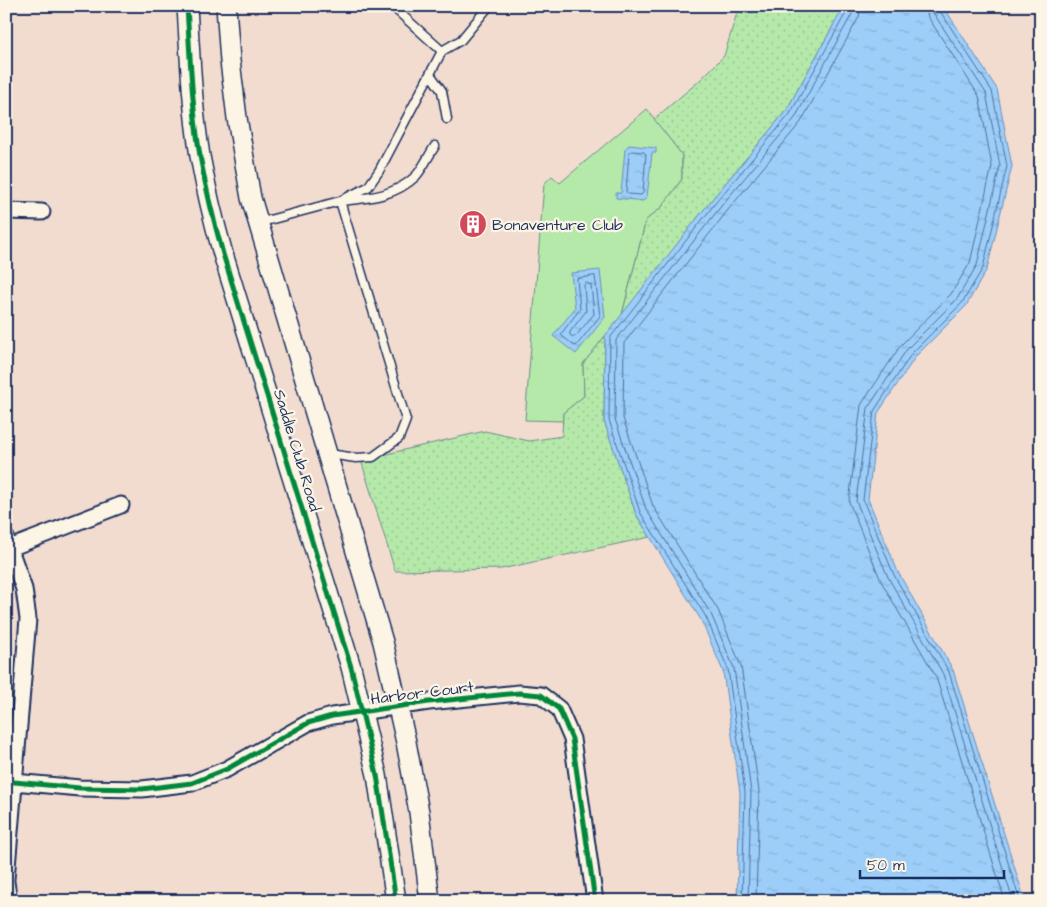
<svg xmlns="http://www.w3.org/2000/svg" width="1047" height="907" viewBox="0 0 1047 907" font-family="'Architects Daughter',sans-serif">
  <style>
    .grass { fill: #b5e9aa; stroke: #688c84 }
    .park { fill: url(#park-dots); stroke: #688c84 }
    .water { fill: url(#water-ripples); stroke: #688ebb }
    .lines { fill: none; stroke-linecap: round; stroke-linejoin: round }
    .shore { stroke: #4f6f9c; stroke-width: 1 }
    .service-casing { stroke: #1b2f5e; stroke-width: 11 }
    .minor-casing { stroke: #1b2f5e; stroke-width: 19 }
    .tertiary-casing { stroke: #1b2f5e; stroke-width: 22 }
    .service { stroke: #fcf5e5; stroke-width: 8 }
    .minor { stroke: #fcf5e5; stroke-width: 15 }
    .tertiary { stroke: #fcf5e5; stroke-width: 19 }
    .cycleway-casing { stroke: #fcf5e5; stroke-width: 8 }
    .cycleway { stroke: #00873e; stroke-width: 5 }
    .labels { text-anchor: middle; stroke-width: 4.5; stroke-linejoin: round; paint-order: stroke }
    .poi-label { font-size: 16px; fill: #1b2f5e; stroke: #fcf5e5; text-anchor: start }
    .street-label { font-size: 16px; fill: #1b2f5e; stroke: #fcf5e5 }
  </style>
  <defs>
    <pattern id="park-dots" width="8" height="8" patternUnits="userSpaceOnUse" patternTransform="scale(1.25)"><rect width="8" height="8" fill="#b5e9aa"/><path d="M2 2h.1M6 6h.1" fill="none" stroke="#9bc895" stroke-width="1.8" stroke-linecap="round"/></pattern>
    <pattern id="water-ripples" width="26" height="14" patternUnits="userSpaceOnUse" patternTransform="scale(1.25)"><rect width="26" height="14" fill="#9ccef9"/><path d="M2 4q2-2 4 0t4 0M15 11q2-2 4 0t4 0" fill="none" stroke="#86b1d8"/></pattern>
  </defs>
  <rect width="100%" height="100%" fill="#f2dcd0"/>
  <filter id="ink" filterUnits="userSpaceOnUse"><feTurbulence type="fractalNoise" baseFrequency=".02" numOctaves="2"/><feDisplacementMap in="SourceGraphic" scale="10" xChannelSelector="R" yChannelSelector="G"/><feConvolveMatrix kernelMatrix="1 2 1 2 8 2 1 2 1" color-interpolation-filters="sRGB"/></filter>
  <g filter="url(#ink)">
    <!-- grass -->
    <path class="grass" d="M647,109L682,155V179L662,207L646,220L622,315L583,364L584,396L563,413V421L525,420L544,184L552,176L560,183Z"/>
    <!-- park -->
    <path class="park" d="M739,6H844L786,111L713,198L622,315L646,220L662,207L682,179V155L654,119L698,82L724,56Z
      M605,336L604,421L636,514L650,537L501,569L395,571L361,460L485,431L529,441L562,436L563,413L584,396L583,364Z"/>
    <!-- water -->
    <path class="water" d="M844,6H943L997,89L1012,166L987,269L966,306L916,356L878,413L868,499L898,572L953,670L1025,901H737L740,793L723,671L701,620L636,514L604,421L605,336L713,198L786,111Z
      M629,145L656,148V153H652L647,197L643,201L616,198V193H621L625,149Z
      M600,270L605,317L576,354L553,336L575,308L571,273Z"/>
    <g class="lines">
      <!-- shore -->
      <path class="shore" d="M925,6L928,17L979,96L992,166L970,263L951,294L901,345L861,405L849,502L881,581L936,677L1005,901
        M933,6L934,14L986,93L1000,166L977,265L957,299L907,349L868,408L856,501L888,577L943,674L1013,901
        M939,6L940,11L992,91L1007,166L983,268L962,303L912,353L874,411L863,500L894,575L949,672L1020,901
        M632,151L644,152L646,154L643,193L641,195L628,194L626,192L629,153Z
        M595,276L600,316L577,345L575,346L562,336L561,334L580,309L577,279Z
        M586,283L591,285L594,314L576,336L573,337L570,335V332L586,311L584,286Z
        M742,901L745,792L728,669L706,617L640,512L609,420L610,338L717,201L790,114L847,11L848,6
        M748,901L751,792L734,668L711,614L646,509L615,419L616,340L722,205L795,118L852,14L854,6
        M756,901L759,791L741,666L718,610L653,506L623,418L624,343L728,210L801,122L859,17L861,6"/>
      <!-- service casing -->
      <g class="service-casing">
        <path id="service" d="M442,51L461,40L489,6
          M430,74L442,91L447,119
          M258,223L340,201L368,187L379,171L442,51L392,6
          M329,454L356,458L373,457L399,438L406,420L340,201C368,198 394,197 416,176C423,168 429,155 435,146"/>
      </g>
      <!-- minor casing -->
      <g class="minor-casing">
        <path id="minor" d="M6,211L42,212
          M6,538L24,589L28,619L6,879
          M10,548L121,505
          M14,782L80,788L142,789L192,783L227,769L308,723L332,716L429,702L519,693L541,695L559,709L572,739L595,901
          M6,882L9,901"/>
      </g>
      <!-- tertiary casing -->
      <g class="tertiary-casing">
        <path id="tertiary" d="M187,6C190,56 192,107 200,156C206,189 214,222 223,254L351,667L377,775L396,901
          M226,6L230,61L237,118L251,198L383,642L406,742L419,812L430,901"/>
      </g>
      <!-- service -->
      <use href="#service" class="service"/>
      <!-- minor -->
      <use href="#minor" class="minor"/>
      <!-- tertiary -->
      <use href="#tertiary" class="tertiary"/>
      <!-- cycleway casing -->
      <g class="cycleway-casing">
        <path id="cycleway" d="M187,6C190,56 192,107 200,156C206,189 214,222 223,254L351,667L377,775L396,901
          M14,782L80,788L142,789L192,783L227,769L308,723L332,716L429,702L519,693L541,695L559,709L572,739L595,901"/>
      </g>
      <!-- cycleway -->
      <use href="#cycleway" class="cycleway"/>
    </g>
  </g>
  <!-- icons -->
  <defs>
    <g id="building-disc" transform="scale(1.4375)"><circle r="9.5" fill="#d1495b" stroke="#fcf5e5"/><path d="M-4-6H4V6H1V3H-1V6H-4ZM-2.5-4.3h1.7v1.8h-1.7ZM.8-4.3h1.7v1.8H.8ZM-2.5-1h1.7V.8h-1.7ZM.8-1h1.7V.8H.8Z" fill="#fff"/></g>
  </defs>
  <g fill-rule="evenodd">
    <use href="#building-disc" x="473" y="224"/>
  </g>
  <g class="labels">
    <!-- poi labels -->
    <g class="poi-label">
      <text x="492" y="230">Bonaventure Club</text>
    </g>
    <!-- street labels -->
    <g class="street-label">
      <text transform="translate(298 450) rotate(73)" y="6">Saddle Club Road</text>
      <text transform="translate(422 692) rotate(-7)" y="6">Harbor Court</text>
    </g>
  </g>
  <!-- margin -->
  <rect width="1047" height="907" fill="none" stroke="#fcf5e5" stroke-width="25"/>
  <rect x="12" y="12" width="1022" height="882" fill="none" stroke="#1b2f5e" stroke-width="2" filter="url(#ink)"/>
  <!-- scale -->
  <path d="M860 870v8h144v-8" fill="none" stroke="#1b2f5e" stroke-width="2.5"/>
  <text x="867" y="870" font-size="15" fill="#1b2f5e" stroke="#fcf5e5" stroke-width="4" paint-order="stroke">50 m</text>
</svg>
